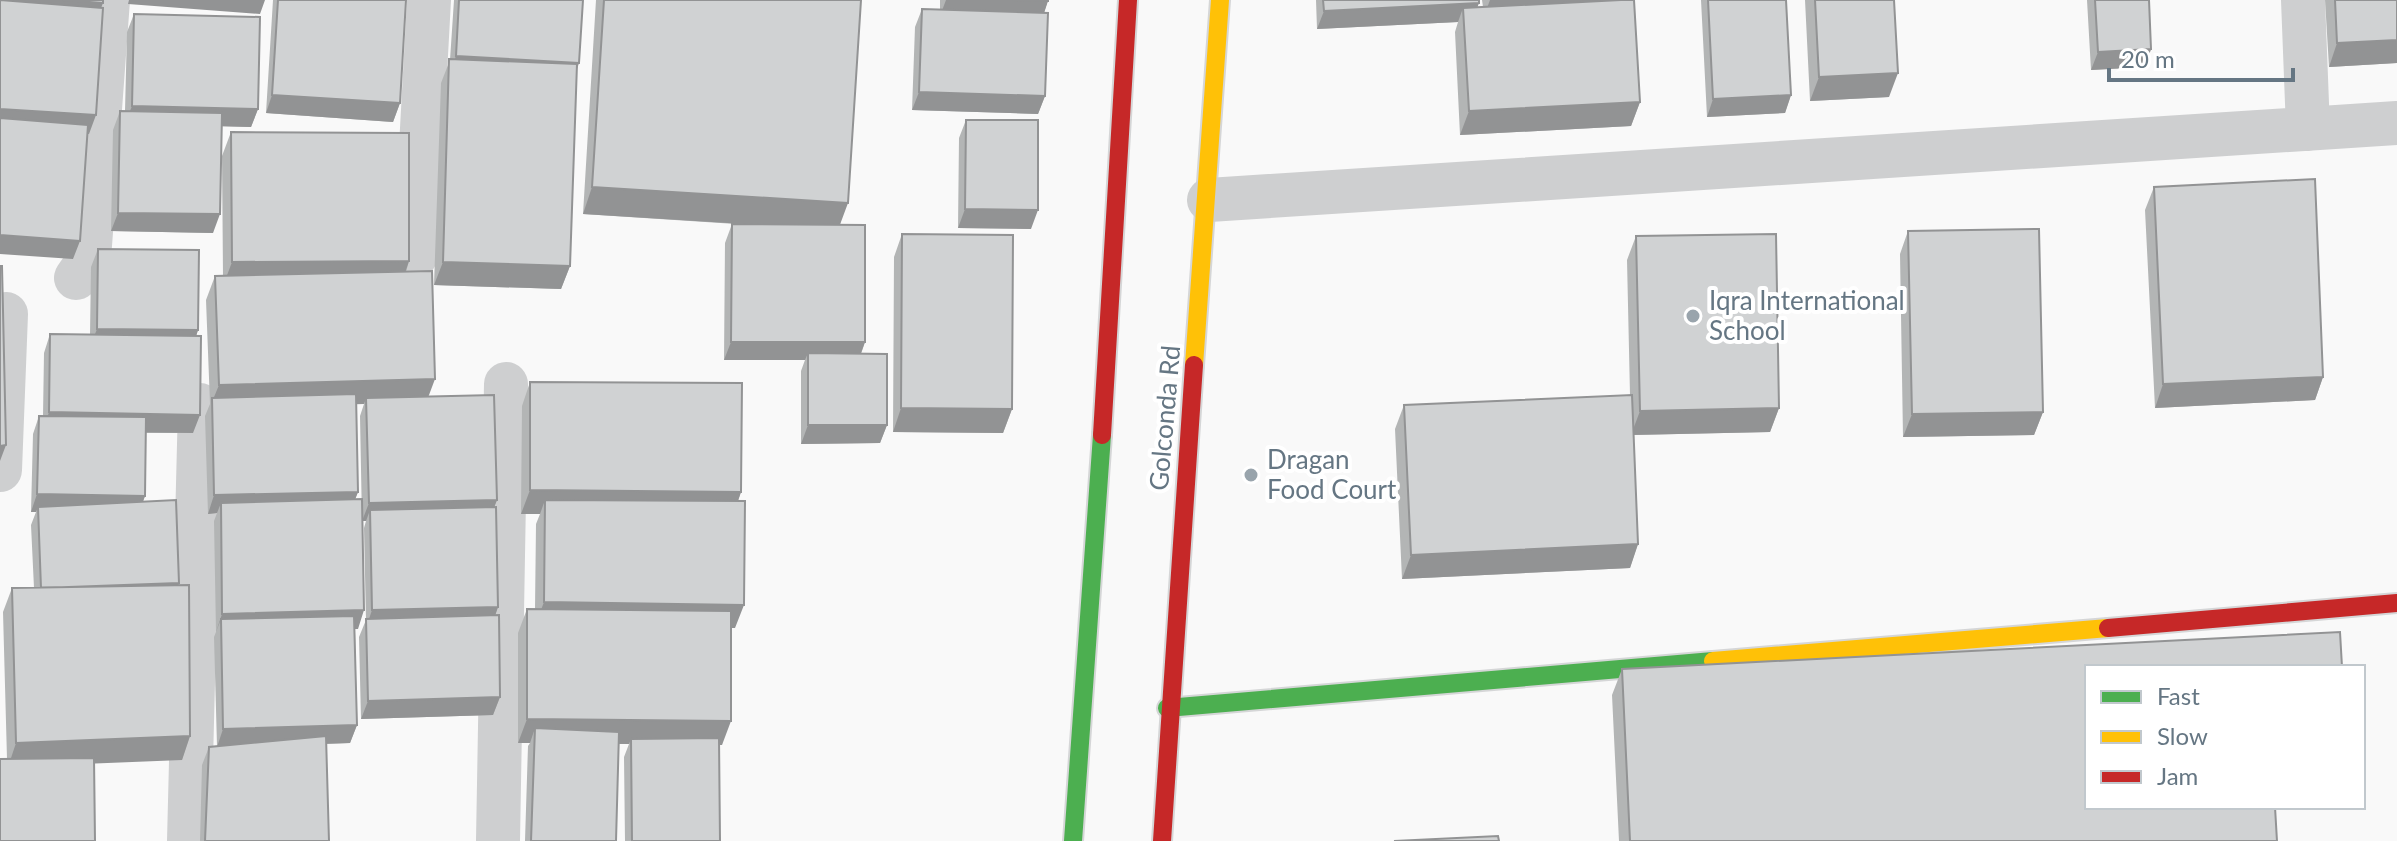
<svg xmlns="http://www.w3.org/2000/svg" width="2397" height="841" viewBox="0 0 2397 841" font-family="Lato,sans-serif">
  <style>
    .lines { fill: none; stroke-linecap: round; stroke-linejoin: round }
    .fast-casing { stroke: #d5d6d7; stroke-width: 22 }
    .slow-casing { stroke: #d5d6d7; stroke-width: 22 }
    .jam-casing { stroke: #d5d6d7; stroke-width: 22 }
    .street { stroke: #cecfd0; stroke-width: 44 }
    .fast { stroke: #4caf50; stroke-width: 18 }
    .slow { stroke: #ffc107; stroke-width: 18 }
    .jam { stroke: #c62828; stroke-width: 18 }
    .wall { fill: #b3b5b5 }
    .shaded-wall { fill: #929394 }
    .building { fill: #d0d2d3; stroke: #929394; stroke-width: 2 }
    .poi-dot { fill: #99a4ac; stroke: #fff; stroke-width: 3 }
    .labels { text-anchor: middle; stroke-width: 8; stroke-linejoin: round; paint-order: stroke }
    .poi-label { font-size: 26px; fill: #657683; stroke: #fff; text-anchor: start }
    .street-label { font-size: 26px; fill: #657683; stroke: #fff }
  </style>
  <rect width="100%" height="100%" fill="#f9f9f9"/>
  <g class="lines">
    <!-- fast casing -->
    <g class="fast-casing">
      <path id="fast" d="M1167,708L1713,661
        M1073,841L1102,435"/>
    </g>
    <!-- slow casing -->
    <g class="slow-casing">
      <path id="slow" d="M1194,365L1220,0
        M1713,661L2108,628"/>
    </g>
    <!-- jam casing -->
    <g class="jam-casing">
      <path id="jam" d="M1102,435L1128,0
        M2108,628L2397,603
        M1162,841L1194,365"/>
    </g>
    <!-- street -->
    <path class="street" d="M2303,0L2308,129
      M1209,200L2397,123
      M415,257L429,0
      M76,278L89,259L108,0
      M0,470L6,314
      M189,841L200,405
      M498,841L506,384"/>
    <!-- fast -->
    <use href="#fast" class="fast"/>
    <!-- slow -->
    <use href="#slow" class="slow"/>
    <!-- jam -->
    <use href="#jam" class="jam"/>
  </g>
  <!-- wall -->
  <path class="wall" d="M273,0H406L400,103L393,122L266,113Z
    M454,0H583L576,71L570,266L561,289L434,285L441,83L450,60Z
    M596,0H861L840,225L865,342L861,354L887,425L880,443L801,444V371L805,360H724L725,243L732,224L751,225L583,214Z
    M940,0H1048L1044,13L1045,96L1038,114L912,110L915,27L922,9H940Z
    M1316,0H1479L1477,8L1483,7L1482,0H1634L1640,102L1631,126L1460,135L1455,32L1458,22L1317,29Z
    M1701,0H1786L1791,95L1785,113L1707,117Z
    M1805,0H1894L1889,97L1810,101Z
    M2087,0H2149L2151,49L2145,67L2091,70Z
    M2325,0H2397V63L2329,67Z
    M134,14L258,109L251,127L221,126L213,233L111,231L113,130L120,111H125L127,32Z
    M966,120L1031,229L958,228L959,138Z
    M231,132L409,261L406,272L428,396L497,500L494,507L498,607L495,615L500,697L493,715L361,719L359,637L366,620L364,528L366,521H362L360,416L364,404H356L358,492L355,499L358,629H355L357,725L350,743L326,744L329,841H200L202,765L209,747L217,746L214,637L216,632L214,521L217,513L208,514L205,416L210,404L206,300L215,276H223L222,156Z
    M2154,187L2323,377L2315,400L2155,408L2145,210Z
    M1908,231L2043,412L2034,435L1903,437L1900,254Z
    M902,234L1012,409L1003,433L893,432L894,257Z
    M1636,236L1779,408L1770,432L1633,435L1638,544L1630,568L1402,579L1395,429L1404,405L1630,395L1627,260Z
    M98,249L198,330L196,336L193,433H146L145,496L143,502L179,583L190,736L182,760L7,759L3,612L12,588H34L31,525L36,512H31L33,434L39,416H43L44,353L50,334L90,335L91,267Z
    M530,382L741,492L738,501L735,628H731L722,745H719L720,841H625L624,757L629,744H619L616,841H525L528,746L530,743H518V633L527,609H535L536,524L540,514H521L522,406Z
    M2087,667L2277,841H1619L1612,695L1622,669Z"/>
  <!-- shaded-wall -->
  <path class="shaded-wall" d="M0,0H63L103,3L96,21Z
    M129,0H265L260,14L128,4Z
    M946,0H1013L1048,1L1042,19L940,16Z
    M1490,0H1616L1483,19Z
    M1479,3L1472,21L1463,8L1458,22L1317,29L1324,11Z
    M2397,40V63L2329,67L2337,43Z
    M2151,49L2145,67L2091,70L2098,52Z
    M456,56L579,63L573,81L449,74Z
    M1898,73L1889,97L1810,101L1819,77Z
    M919,92L1045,96L1038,114L912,110Z
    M272,95L400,103L393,122L266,113Z
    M1791,95L1785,113L1707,117L1713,99Z
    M1640,102L1631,126L1460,135L1469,111Z
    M132,106L258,109L251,127L125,124Z
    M0,109L96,115L89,134L0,127Z
    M592,187L848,203L838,230L583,214Z
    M965,209L1038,210L1031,229L958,228Z
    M118,213L220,214L213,233L111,231Z
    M0,235L80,241L73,259L0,254Z
    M409,261L401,285L223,286L232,262Z
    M443,262L570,266L561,289L434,285Z
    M97,329L198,330L192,349L90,347Z
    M731,342H865L858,361L808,353L805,360H724Z
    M2323,377L2315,400L2155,408L2163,384Z
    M435,379L426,403L366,398L364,404L212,408V402L219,385Z
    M901,408L1012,409L1003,433L893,432Z
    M1779,408L1770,432L1631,435L1640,411Z
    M49,412L200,415L193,433L43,431Z
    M2043,412L2034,435L1903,437L1912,414Z
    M808,425H887L880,443L801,444Z
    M6,445L0,461V446Z
    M530,490L741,492L733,515L545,500L540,514H521Z
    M358,492L351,510L221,503L217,513L208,514L214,495Z
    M37,494L145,496L138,514L38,507L36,512H31Z
    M497,500L490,518L370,510L366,521H362L369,503Z
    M1638,544L1630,568L1402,579L1411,555Z
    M179,583L172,601L41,588Z
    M544,602L744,605L735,628L535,626Z
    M498,607L492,625L366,628L372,610Z
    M364,610L358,629L221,632V619L216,632L222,614Z
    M500,697L493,715L361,719L368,701Z
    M527,719L731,721L722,745L631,744V739L629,744L535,743V728L530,743H518Z
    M357,725L350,743L217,747L223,729Z
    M190,736L182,760L8,767L16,743Z"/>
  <!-- building -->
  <path class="building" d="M0,0L103,8L96,115L0,109Z
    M63,0H103V3Z
    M278,0H406L400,103L272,95Z
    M459,0H583L579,63L456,56Z
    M604,0H861L848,203L592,187Z
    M1013,0H1048V1Z
    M1323,0H1479V3L1324,11Z
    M1621,0H1634L1640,102L1469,111L1463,8Z
    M1708,0H1786L1791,95L1713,99Z
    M1815,0H1894L1898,73L1819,77Z
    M2095,0H2149L2151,49L2098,52Z
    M2335,0H2397V40L2337,43Z
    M922,9L1048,13L1045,96L919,92Z
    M134,14L260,17L258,109L132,106Z
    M449,59L577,64L570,266L443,262Z
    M120,111L222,113L220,214L118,213Z
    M0,118L88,125L80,241L0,235Z
    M966,120H1038V210L965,209Z
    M231,132L409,133V261L232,262Z
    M2315,179L2323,377L2163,384L2154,187Z
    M732,224L865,225V342H731Z
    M2039,229L2043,412L1912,414L1908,231Z
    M902,234L1013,235L1012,409L901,408Z
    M1776,234L1779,408L1640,411L1636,236Z
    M98,249L199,250L198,330L97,329Z
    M0,266H2L6,445L0,446Z
    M432,271L435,379L219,385L215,276Z
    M50,334L201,336L200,415L49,412Z
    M808,353L887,354V425H808Z
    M530,382L742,383L741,492L530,490Z
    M356,394L358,492L214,495L212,398Z
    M494,395L497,500L369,503L366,398Z
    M1632,395L1638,544L1411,555L1404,405Z
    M39,416L146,417L145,496L37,494Z
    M362,499L364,610L222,614L221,503Z
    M176,500L179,583L41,588L38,507Z
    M545,500L745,501L744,605L544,602Z
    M496,507L498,607L372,610L370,510Z
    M189,585L190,736L16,743L12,588Z
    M527,609L731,611V721L527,719Z
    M499,615L500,697L368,701L366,619Z
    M354,616L357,725L223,729L221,619Z
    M2340,632L2342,667H2087V807H2275L2277,841H1630L1622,669Z
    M535,728L619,732L616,841H531Z
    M326,736L329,841H205L209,747Z
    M719,738L720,841H632L631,739Z
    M94,758L95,841H0V759Z
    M1498,836L1499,841H1394Z"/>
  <!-- markers -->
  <g class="poi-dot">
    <circle cx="1693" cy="316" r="8"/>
    <circle cx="1251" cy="475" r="8"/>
  </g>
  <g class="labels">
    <!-- poi labels -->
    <g class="poi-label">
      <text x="1709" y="310">Iqra International<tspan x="1709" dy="30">School</tspan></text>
      <text x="1267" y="469">Dragan<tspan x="1267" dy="30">Food Court</tspan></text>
    </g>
    <!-- street labels -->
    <g class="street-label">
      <text transform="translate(1165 418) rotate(-85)" y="9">Golconda Rd</text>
    </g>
  </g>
  <!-- legend -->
  <rect x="2085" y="665" width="280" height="144" fill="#ffffff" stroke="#c1c8cd" stroke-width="2"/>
  <rect x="2101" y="691" width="40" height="12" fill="#4caf50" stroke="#c1c8cd" stroke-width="2"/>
  <text x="2157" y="705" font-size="24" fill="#657683">Fast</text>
  <rect x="2101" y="731" width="40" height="12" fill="#ffc107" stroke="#c1c8cd" stroke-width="2"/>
  <text x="2157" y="745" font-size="24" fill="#657683">Slow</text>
  <rect x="2101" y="771" width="40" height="12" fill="#c62828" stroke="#c1c8cd" stroke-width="2"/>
  <text x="2157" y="785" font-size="24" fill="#657683">Jam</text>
  <!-- scale -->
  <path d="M2109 68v12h184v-12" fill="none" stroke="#657683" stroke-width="4"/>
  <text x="2121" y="68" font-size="24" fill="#657683" stroke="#ffffff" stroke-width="6" paint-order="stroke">20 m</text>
</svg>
